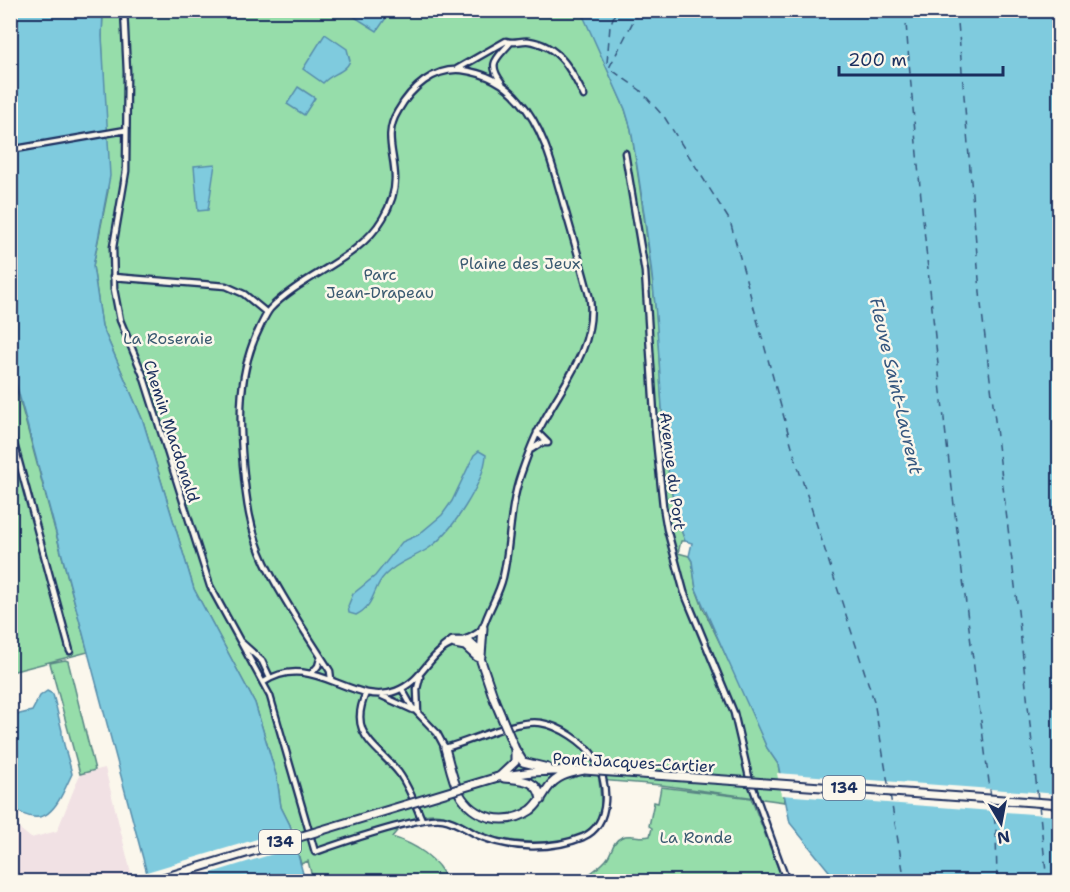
<svg xmlns="http://www.w3.org/2000/svg" width="1070" height="892" viewBox="0 0 1070 892" font-family="'Shantell Sans',sans-serif">
  <style>
    .built { fill: #f1e1e4 }
    .green { fill: #96ddaa; stroke: #588684; stroke-width: 1.5 }
    .water { fill: #7fcbde; stroke: #578dab; stroke-width: 1.5 }
    .pier { fill: #fbf7ec }
    .lines { fill: none; stroke-linecap: round; stroke-linejoin: round }
    .ferry { stroke: #34567e; stroke-width: 1.5; stroke-dasharray: 8 6; stroke-linecap: butt }
    .street-casing { stroke: #1b2f5e; stroke-width: 9 }
    .primary-casing { stroke: #1b2f5e; stroke-width: 11 }
    .street { stroke: #fbf7ec; stroke-width: 4.5 }
    .primary { stroke: #fbf7ec; stroke-width: 7 }
    .primary-bridge-casing { stroke: #1b2f5e; stroke-width: 11; stroke-linecap: butt }
    .primary-bridge { stroke: #fbf7ec; stroke-width: 7 }
    .labels { text-anchor: middle; stroke-width: 5; stroke-linejoin: round; paint-order: stroke }
    .shield { fill: #fbf7ec; stroke: #5e6b89; stroke-width: 1.5 }
    .shield-label { font-size: 15px; font-weight: bold; fill: #1b2f5e }
    .park-label { font-size: 16px; fill: #3a5a71; stroke: #fbf7ec }
    .street-label { font-size: 16px; fill: #1b2f5e; stroke: #fbf7ec }
    .water-label { font-size: 18px; font-style: italic; fill: #34567e; stroke: #fbf7ec }
  </style>
  <rect width="100%" height="100%" fill="#fbf7ec"/>
  <filter id="ink" filterUnits="userSpaceOnUse"><feTurbulence type="fractalNoise" baseFrequency=".0167" numOctaves="2"/><feDisplacementMap in="SourceGraphic" scale="12" xChannelSelector="R" yChannelSelector="G"/><feConvolveMatrix kernelMatrix="1 2 1 2 8 2 1 2 1" color-interpolation-filters="sRGB"/></filter>
  <g filter="url(#ink)">
    <!-- built -->
    <path class="built" d="M105,768L133,881H11V822L31,838L57,831L80,774Z"/>
    <!-- green -->
    <path class="green" d="M103,11H582L625,109L631,129C641,194 651,258 657,324C662,389 662,481 685,541H681L678,553L689,556L692,561L696,589L703,608L740,685L767,748L778,764L785,802L661,785L599,780C600,791 603,807 599,817C583,850 515,844 487,835C470,829 454,815 435,814C416,814 403,822 392,837C415,844 438,858 447,881H313L308,861L301,864L290,825L281,807L277,779L255,703L194,589L143,421L102,326L93,266L108,191L102,36Z
      M10,364L88,652L11,672H10Z
      M65,660L68,661L95,770L80,774L50,663Z
      M661,787L751,798L783,881H580C588,875 599,868 606,860C613,852 611,842 622,837C631,833 639,839 650,836L652,828L649,826L654,802L658,803Z"/>
    <!-- water -->
    <path class="water" d="M10,11H103L102,36L110,176L93,266L102,326L143,421L194,589L255,703L277,778L281,807L290,825L305,881H149L11,364Z
      M345,11H381L388,15L377,31Z
      M581,11H1059V881H837L790,823L778,764L767,748L696,589L692,561L689,556L692,543L685,541C662,481 662,393 657,328C652,261 642,195 631,129L625,109Z
      M325,34L347,49L350,61C345,73 332,73 323,83L303,69Z
      M298,87L315,98L304,115L287,104Z
      M215,164L208,210L198,211L194,166Z
      M479,451L486,455C484,483 452,532 429,548C414,558 397,562 385,575C372,588 376,605 356,615L349,613L348,606L353,594L375,576L402,542L418,535L442,515L452,501L474,455Z
      M47,691L53,694L62,731C61,740 70,763 72,774C58,803 48,834 11,807V716L32,711L40,696Z"/>
    <!-- pier -->
    <path class="pier" d="M777,773L1059,794V816L781,795Z
      M294,828L299,846L182,882H146L143,873Z"/>
    <g class="lines">
      <!-- ferry -->
      <path class="ferry" d="M639,10L609,68L640,90L665,118L730,221L796,461L874,701L889,789
        M905,10C925,274 956,535 991,797
        M957,10L981,304L1018,611L1038,800
        M607,63L610,26L616,10
        M890,794L905,882
        M992,802L996,830L997,882
        M1039,805L1047,882"/>
      <!-- street casing -->
      <g class="street-casing">
        <path id="street" d="M124,10L127,72L126,171L113,247L114,289L120,320L143,375L210,586L270,696L315,852C341,843 420,815 443,819C456,821 468,831 480,836C511,849 552,850 583,837C612,824 609,781 594,757C584,742 560,726 541,723C515,719 472,741 445,748L437,733L412,707L402,689
          M457,69L506,41C513,44 521,40 529,41C559,45 572,71 584,96
          M502,83C486,62 498,58 510,43
          M10,150L126,130
          M625,153L645,272L655,429L663,506L667,529L684,592L734,713L749,777L787,882
          M113,277L226,286L244,294L267,313
          M10,429L70,651
          M537,432L548,443
          M532,449L541,443H548
          M241,642L262,661L270,678
          M443,647L452,640H465
          M311,674L318,666L320,659
          M264,682C312,650 353,708 396,691C420,682 425,662 443,649C457,639 470,642 483,628C488,610 499,595 503,577C511,543 509,508 521,474C527,457 533,439 542,424C563,384 596,347 590,299C582,268 573,237 564,206C554,171 544,128 519,100C505,83 484,73 462,70C434,67 411,88 398,111C383,135 395,154 395,179C395,193 390,206 383,218C358,261 303,274 270,309C266,314 263,321 260,327C238,370 239,418 243,465C246,500 250,531 265,563C282,599 309,637 330,671L331,679
          M366,693C347,735 377,745 399,773C409,787 415,804 422,820
          M382,696L413,710
          M418,713L417,689L420,677"/>
      </g>
      <!-- primary casing -->
      <g class="primary-casing">
        <path id="primary" d="M467,640L477,649L494,699
          M455,644L465,646L477,657
          M481,656L483,628
          M445,748C449,762 452,779 459,793C473,819 506,827 531,810C539,804 542,796 548,788C557,775 570,773 584,770
          M515,749L523,762L548,768
          M500,776L515,762V752
          M498,777L532,772L573,770
          M504,778C521,780 539,779 541,800"/>
      </g>
      <!-- street -->
      <use href="#street" class="street"/>
      <!-- primary -->
      <use href="#primary" class="primary"/>
      <!-- primary-bridge casing -->
      <g class="primary-bridge-casing">
        <path id="primary-bridge" d="M494,699L515,749
          M584,770L1060,804
          M150,882L498,777"/>
      </g>
      <!-- primary-bridge -->
      <use href="#primary-bridge" class="primary-bridge"/>
    </g>
  </g>
  <g class="labels">
    <!-- shield labels -->
    <g class="shield">
      <rect x="823" y="776" width="42" height="24" rx="4.5"/>
      <rect x="259" y="830" width="42" height="24" rx="4.5"/>
    </g>
    <g class="shield-label">
      <text x="844" y="793">134</text>
      <text x="280" y="847">134</text>
    </g>
    <!-- park labels -->
    <g class="park-label">
      <text x="520" y="269">Plaine des Jeux</text>
      <text x="380" y="280">Parc<tspan x="380" dy="18">Jean-Drapeau</tspan></text>
      <text x="168" y="344">La Roseraie</text>
      <text x="696" y="843">La Ronde</text>
    </g>
    <!-- street labels -->
    <g class="street-label">
      <text transform="translate(172 431) rotate(72)" y="6">Chemin Macdonald</text>
      <text transform="translate(673 471) rotate(83)" y="6">Avenue du Port</text>
      <text transform="translate(634 762) rotate(3)" y="6">Pont Jacques-Cartier</text>
    </g>
    <!-- water labels -->
    <g class="water-label">
      <text transform="translate(896 386) rotate(77)" y="6">Fleuve Saint-Laurent</text>
    </g>
  </g>
  <!-- margin -->
  <rect width="1070" height="892" fill="none" stroke="#fbf7ec" stroke-width="36"/>
  <rect x="18" y="18" width="1034" height="856" fill="none" stroke="#1b2f5e" stroke-width="2" filter="url(#ink)"/>
  <!-- north arrow -->
  <g transform="translate(1001 823) rotate(170)" stroke="#fbf7ec" stroke-width="4.5" paint-order="stroke">
  <path d="M0-4.5L10 22L0 15L-10 22Z" fill="#1b2f5e"/>
  <text y="-9" font-size="16" font-weight="bold" text-anchor="middle" fill="#1b2f5e">N</text>
  </g>
  <!-- scale -->
  <path d="M839 66v9h164v-9" fill="none" stroke="#1b2f5e" stroke-width="3"/>
  <text x="848" y="66" font-size="18" fill="#1b2f5e" stroke="#fbf7ec" stroke-width="4.5" paint-order="stroke">200 m</text>
</svg>
